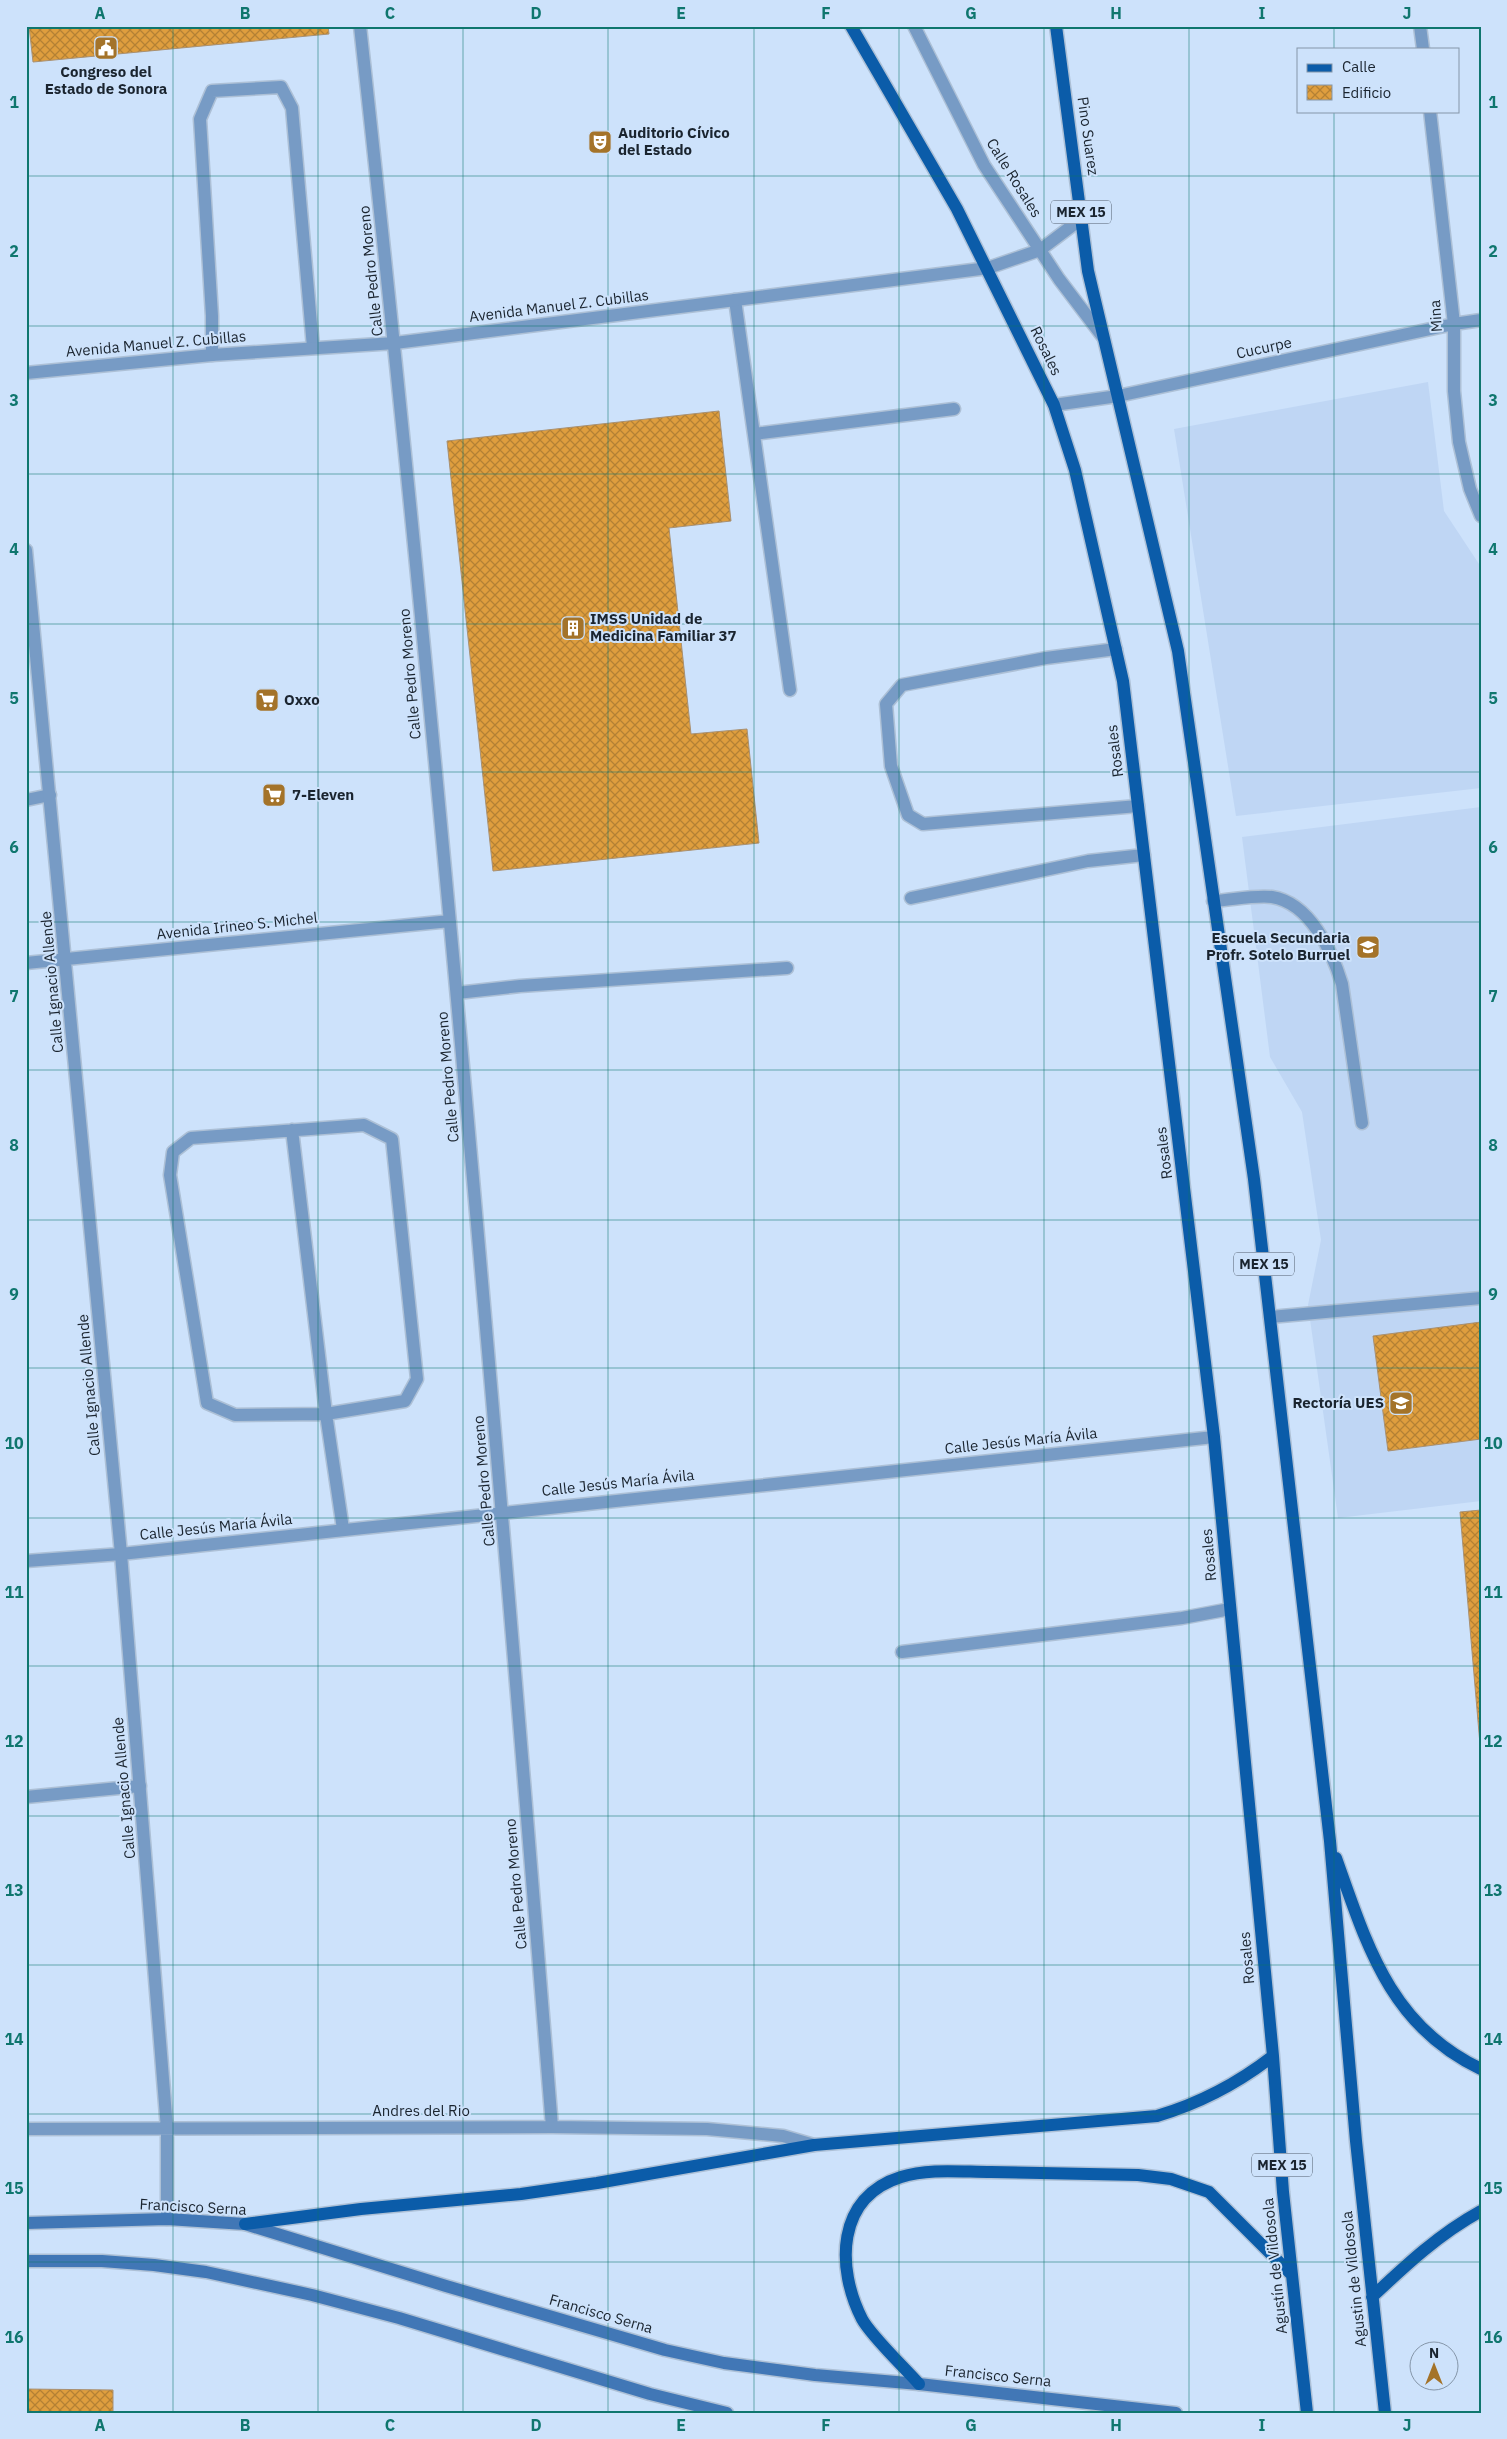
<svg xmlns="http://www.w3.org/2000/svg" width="1507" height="2439" viewBox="0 0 1507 2439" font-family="'IBM Plex Sans',sans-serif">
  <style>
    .built { fill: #bfd6f4 }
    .building { fill: url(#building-cross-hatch); stroke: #a89072 }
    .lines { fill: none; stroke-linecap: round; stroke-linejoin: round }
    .lane-casing { stroke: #adc0d6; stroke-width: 15 }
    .street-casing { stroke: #adc0d6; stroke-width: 15 }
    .secondary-casing { stroke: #adc0d6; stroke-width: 15 }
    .primary-casing { stroke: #adc0d6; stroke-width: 15 }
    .lane { stroke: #779bc5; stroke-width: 12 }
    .street { stroke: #779bc5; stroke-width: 12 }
    .secondary { stroke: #4177b6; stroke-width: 12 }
    .primary { stroke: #0b5ca9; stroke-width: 12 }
    .grid { fill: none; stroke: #0f766e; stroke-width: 1; stroke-opacity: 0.55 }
    .labels { text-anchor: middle; stroke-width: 4; stroke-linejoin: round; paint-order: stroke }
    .shield { fill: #cde2fb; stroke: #505d6c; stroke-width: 1 }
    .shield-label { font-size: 14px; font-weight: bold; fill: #1a242f }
    .poi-label { font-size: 15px; font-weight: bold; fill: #1a242f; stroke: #cde2fb; text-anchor: start }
    .street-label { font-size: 15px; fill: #1a242f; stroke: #cde2fb }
    .neatline { fill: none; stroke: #0f766e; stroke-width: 2 }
    .grid-label { font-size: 16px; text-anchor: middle; font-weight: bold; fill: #0f766e }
  </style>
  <defs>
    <pattern id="building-cross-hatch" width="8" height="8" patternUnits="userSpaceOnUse" patternTransform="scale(1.25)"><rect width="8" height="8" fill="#df9e3e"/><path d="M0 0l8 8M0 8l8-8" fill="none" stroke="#b48134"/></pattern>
  </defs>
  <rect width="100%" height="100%" fill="#cde2fb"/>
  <!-- built -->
  <path class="built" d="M1428,382L1444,511L1481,567V788L1236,816L1174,429Z
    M1481,807V1501L1338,1518L1308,1305L1321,1240L1302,1112L1270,1057L1242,837Z"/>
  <!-- building -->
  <path class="building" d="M29,26H328L329,34L33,62Z
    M719,411L731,521L669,528L691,734L747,729L759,843L493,871L447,441Z
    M1481,1322V1439L1388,1451L1373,1336Z
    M1481,1510V1756L1460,1512Z
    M26,2389L113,2390V2413H26Z"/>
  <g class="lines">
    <!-- lane casing -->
    <g class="lane-casing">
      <path id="lane" d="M735,300L790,690
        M212,355V316L200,119L212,91L281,87L292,108L313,347
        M754,434L954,409
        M1116,649L1046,658L902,685L886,704L891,766L908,815L923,824L1138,806
        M26,800L50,795
        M911,898L1088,861L1144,855
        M1213,901C1232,900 1254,895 1272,897C1310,903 1332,951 1342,984L1362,1123
        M457,993L520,986L787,968
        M364,1125L392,1139L417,1379L405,1401L326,1414L235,1415L207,1403L170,1175L173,1152L191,1138Z
        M292,1130L326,1414L343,1529
        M1270,1317L1481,1298
        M902,1652L1182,1618L1230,1609
        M26,1797L140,1786"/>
    </g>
    <!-- street casing -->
    <g class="street-casing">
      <path id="street" d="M360,26C437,725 496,1426 552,2127
        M914,26L984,165L1059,279L1103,337
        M1420,26L1423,49
        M1430,111L1454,324V391L1459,442L1470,489L1481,516
        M26,373L212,355L395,343L988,268L1040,250L1081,219
        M1054,405L1118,396L1454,324L1481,320
        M26,550L121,1554L167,2129V2219
        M26,963L450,921
        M26,1561L121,1554L1214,1437
        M26,2129L552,2127L707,2129L783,2136L814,2145"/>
    </g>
    <!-- secondary casing -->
    <g class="secondary-casing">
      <path id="secondary" d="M26,2223L167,2219L245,2224L446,2286L665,2350L724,2363L815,2375L919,2384L1176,2413
        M26,2261H102L154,2265L206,2272L312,2295L399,2318L650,2394L727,2413"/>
    </g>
    <!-- primary casing -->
    <g class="primary-casing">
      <path id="primary" d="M851,26L957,209L1054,405L1075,470L1123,681L1214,1437L1273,2056L1283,2192L1307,2413
        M1056,26L1088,271L1178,651L1254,1179L1330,1841L1356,2141L1385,2413
        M1336,1858C1367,1945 1390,2026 1481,2069
        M245,2224L361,2209L521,2194L597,2183L814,2145L1157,2116C1201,2103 1237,2084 1273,2056
        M1372,2297C1406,2265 1439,2234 1481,2211
        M919,2384C905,2368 871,2336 862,2319C836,2268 836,2197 901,2177C929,2168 962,2172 991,2172C1040,2173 1089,2174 1138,2175L1171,2179L1209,2192L1291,2274"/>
    </g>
    <!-- lane -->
    <use href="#lane" class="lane"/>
    <!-- street -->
    <use href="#street" class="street"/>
    <!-- secondary -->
    <use href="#secondary" class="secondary"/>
    <!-- primary -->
    <use href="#primary" class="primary"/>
  </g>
  <!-- grid -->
  <path class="grid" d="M173,26V2413M318,26V2413M463,26V2413M608,26V2413M754,26V2413M899,26V2413M1044,26V2413M1189,26V2413M1334,26V49M1334,111V2413M26,176H1481M26,326H1481M26,474H1481M26,624H1481M26,772H1481M26,922H1481M26,1070H1481M26,1220H1481M26,1368H1481M26,1518H1481M26,1666H1481M26,1816H1481M26,1965H1481M26,2114H1481M26,2262H1481"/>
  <!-- icons -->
  <defs>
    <g id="civic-square" transform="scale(1.25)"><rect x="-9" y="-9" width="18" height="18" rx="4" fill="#a47329" stroke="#cde2fb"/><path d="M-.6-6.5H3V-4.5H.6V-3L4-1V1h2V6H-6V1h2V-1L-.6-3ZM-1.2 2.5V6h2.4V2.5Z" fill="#fff"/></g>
    <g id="theatre-square" transform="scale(1.25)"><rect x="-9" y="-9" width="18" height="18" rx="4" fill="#a47329" stroke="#cde2fb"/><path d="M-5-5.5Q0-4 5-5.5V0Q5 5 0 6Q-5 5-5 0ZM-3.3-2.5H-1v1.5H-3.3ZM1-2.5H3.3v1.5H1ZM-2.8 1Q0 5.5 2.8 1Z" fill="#fff"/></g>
    <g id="building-square" transform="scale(1.25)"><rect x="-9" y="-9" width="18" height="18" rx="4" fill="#a47329" stroke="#cde2fb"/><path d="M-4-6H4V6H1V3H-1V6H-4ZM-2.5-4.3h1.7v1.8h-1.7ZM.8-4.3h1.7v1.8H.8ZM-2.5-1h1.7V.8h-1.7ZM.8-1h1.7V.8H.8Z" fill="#fff"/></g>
    <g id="supermarket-square" transform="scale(1.25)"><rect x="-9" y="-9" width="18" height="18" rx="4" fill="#a47329" stroke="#cde2fb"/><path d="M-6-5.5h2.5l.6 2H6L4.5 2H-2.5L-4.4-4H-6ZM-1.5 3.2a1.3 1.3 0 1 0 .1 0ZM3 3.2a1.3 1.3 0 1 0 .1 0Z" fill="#fff"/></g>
    <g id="school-square" transform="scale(1.25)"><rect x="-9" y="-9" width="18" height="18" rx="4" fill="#a47329" stroke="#cde2fb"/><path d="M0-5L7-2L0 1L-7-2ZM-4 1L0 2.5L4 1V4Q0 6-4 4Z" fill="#fff"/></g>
    <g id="university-square" transform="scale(1.25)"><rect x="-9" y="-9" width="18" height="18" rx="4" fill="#a47329" stroke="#cde2fb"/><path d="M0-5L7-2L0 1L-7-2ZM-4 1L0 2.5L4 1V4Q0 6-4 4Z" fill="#fff"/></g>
  </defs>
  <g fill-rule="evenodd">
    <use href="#civic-square" x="106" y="48"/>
    <use href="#theatre-square" x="600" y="142"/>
    <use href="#building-square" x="573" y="628"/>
    <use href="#supermarket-square" x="267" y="700"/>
    <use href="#supermarket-square" x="274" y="795"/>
    <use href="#school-square" x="1368" y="947"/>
    <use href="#university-square" x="1401" y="1403"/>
  </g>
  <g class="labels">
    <!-- shield labels -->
    <g class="shield">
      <rect x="1051" y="200.5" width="60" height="23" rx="4"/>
      <rect x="1234" y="1252.5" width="60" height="23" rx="4"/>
      <rect x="1252" y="2153.5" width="60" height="23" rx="4"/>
    </g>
    <g class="shield-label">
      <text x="1081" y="217">MEX 15</text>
      <text x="1264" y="1269">MEX 15</text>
      <text x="1282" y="2170">MEX 15</text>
    </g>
    <!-- poi labels -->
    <g class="poi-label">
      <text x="106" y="77" text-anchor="middle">Congreso del<tspan x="106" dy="17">Estado de Sonora</tspan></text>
      <text x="618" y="138">Auditorio Cívico<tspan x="618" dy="17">del Estado</tspan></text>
      <text x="590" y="624">IMSS Unidad de<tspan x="590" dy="17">Medicina Familiar 37</tspan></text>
      <text x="284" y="705">Oxxo</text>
      <text x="292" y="800">7-Eleven</text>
      <text x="1350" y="943" text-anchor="end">Escuela Secundaria<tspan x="1350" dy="17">Profr. Sotelo Burruel</tspan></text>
      <text x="1384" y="1408" text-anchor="end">Rectoría UES</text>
    </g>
    <!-- street labels -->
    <g class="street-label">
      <text transform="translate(1088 136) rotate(82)" y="5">Pino Suarez</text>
      <text transform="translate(1014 178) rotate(58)" y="5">Calle Rosales</text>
      <text transform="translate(371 271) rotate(-96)" y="5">Calle Pedro Moreno</text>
      <text transform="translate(559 306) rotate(-7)" y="5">Avenida Manuel Z. Cubillas</text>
      <text transform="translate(1436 316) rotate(-94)" y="5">Mina</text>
      <text transform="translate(156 344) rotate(-5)" y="5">Avenida Manuel Z. Cubillas</text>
      <text transform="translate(1264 348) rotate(-12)" y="5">Cucurpe</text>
      <text transform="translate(1046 351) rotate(64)" y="5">Rosales</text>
      <text transform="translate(410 674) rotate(-95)" y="5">Calle Pedro Moreno</text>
      <text transform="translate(1115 751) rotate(-97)" y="5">Rosales</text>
      <text transform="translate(237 926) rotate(-6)" y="5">Avenida Irineo S. Michel</text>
      <text transform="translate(52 982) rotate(-95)" y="5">Calle Ignacio Allende</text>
      <text transform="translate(448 1077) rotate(-95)" y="5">Calle Pedro Moreno</text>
      <text transform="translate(1164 1153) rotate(-97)" y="5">Rosales</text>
      <text transform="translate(89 1385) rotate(-95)" y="5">Calle Ignacio Allende</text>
      <text transform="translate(1021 1441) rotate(-6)" y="5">Calle Jesús María Ávila</text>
      <text transform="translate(484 1481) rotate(-95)" y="5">Calle Pedro Moreno</text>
      <text transform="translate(618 1483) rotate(-6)" y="5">Calle Jesús María Ávila</text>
      <text transform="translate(216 1527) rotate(-6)" y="5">Calle Jesús María Ávila</text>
      <text transform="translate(1209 1555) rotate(-95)" y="5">Rosales</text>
      <text transform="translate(124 1788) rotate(-95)" y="5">Calle Ignacio Allende</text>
      <text transform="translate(516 1884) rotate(-95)" y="5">Calle Pedro Moreno</text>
      <text transform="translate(1247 1958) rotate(-95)" y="5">Rosales</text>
      <text x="421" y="2116">Andres del Rio</text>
      <text transform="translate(193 2207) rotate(3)" y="5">Francisco Serna</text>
      <text transform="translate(1275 2266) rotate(-96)" y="5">Agustín de Vildosola</text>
      <text transform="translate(1354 2279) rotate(-96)" y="5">Agustin de Vildosola</text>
      <text transform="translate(601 2314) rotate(16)" y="5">Francisco Serna</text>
      <text transform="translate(998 2376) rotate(6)" y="5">Francisco Serna</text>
    </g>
  </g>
  <!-- border -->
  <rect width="1507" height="2439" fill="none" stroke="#cde2fb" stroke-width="55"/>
  <!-- legend -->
  <rect x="1297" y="48" width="162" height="65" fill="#cde2fb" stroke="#8596a9"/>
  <rect x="1307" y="64" width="25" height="8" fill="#0b5ca9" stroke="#8596a9"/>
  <text x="1342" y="72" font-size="15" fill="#1a242f">Calle</text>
  <rect x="1307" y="85" width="25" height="15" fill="url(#building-cross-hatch)" stroke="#8596a9"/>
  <text x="1342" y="98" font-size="15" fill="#1a242f">Edificio</text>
  <!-- north arrow -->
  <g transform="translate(1434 2366)"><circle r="24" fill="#cde2fb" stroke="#8596a9"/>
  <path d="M0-4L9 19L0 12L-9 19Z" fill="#a47329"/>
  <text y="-8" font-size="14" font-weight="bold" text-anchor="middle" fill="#1a242f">N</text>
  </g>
  <rect x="28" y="28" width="1452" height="2384" class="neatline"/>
  <g class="grid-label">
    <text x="100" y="19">A</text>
    <text x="245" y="19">B</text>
    <text x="390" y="19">C</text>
    <text x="536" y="19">D</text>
    <text x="681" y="19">E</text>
    <text x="826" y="19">F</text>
    <text x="971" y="19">G</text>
    <text x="1116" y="19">H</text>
    <text x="1262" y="19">I</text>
    <text x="1407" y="19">J</text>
    <text x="14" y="108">1</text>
    <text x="1493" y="108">1</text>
    <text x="14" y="257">2</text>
    <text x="1493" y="257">2</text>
    <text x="14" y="406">3</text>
    <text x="1493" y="406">3</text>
    <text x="14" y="555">4</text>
    <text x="1493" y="555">4</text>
    <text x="14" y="704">5</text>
    <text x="1493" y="704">5</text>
    <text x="14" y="853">6</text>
    <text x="1493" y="853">6</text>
    <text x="14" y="1002">7</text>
    <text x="1493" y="1002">7</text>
    <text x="14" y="1151">8</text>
    <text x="1493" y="1151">8</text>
    <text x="14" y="1300">9</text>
    <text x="1493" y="1300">9</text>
    <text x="14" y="1449">10</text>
    <text x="1493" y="1449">10</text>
    <text x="14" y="1598">11</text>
    <text x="1493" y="1598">11</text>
    <text x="14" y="1747">12</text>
    <text x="1493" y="1747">12</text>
    <text x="14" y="1896">13</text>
    <text x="1493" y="1896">13</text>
    <text x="14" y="2045">14</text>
    <text x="1493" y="2045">14</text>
    <text x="14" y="2194">15</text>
    <text x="1493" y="2194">15</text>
    <text x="14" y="2343">16</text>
    <text x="1493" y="2343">16</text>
    <text x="100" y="2431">A</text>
    <text x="245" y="2431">B</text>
    <text x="390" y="2431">C</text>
    <text x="536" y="2431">D</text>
    <text x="681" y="2431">E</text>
    <text x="826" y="2431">F</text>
    <text x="971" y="2431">G</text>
    <text x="1116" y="2431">H</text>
    <text x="1262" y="2431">I</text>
    <text x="1407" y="2431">J</text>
  </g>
</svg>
